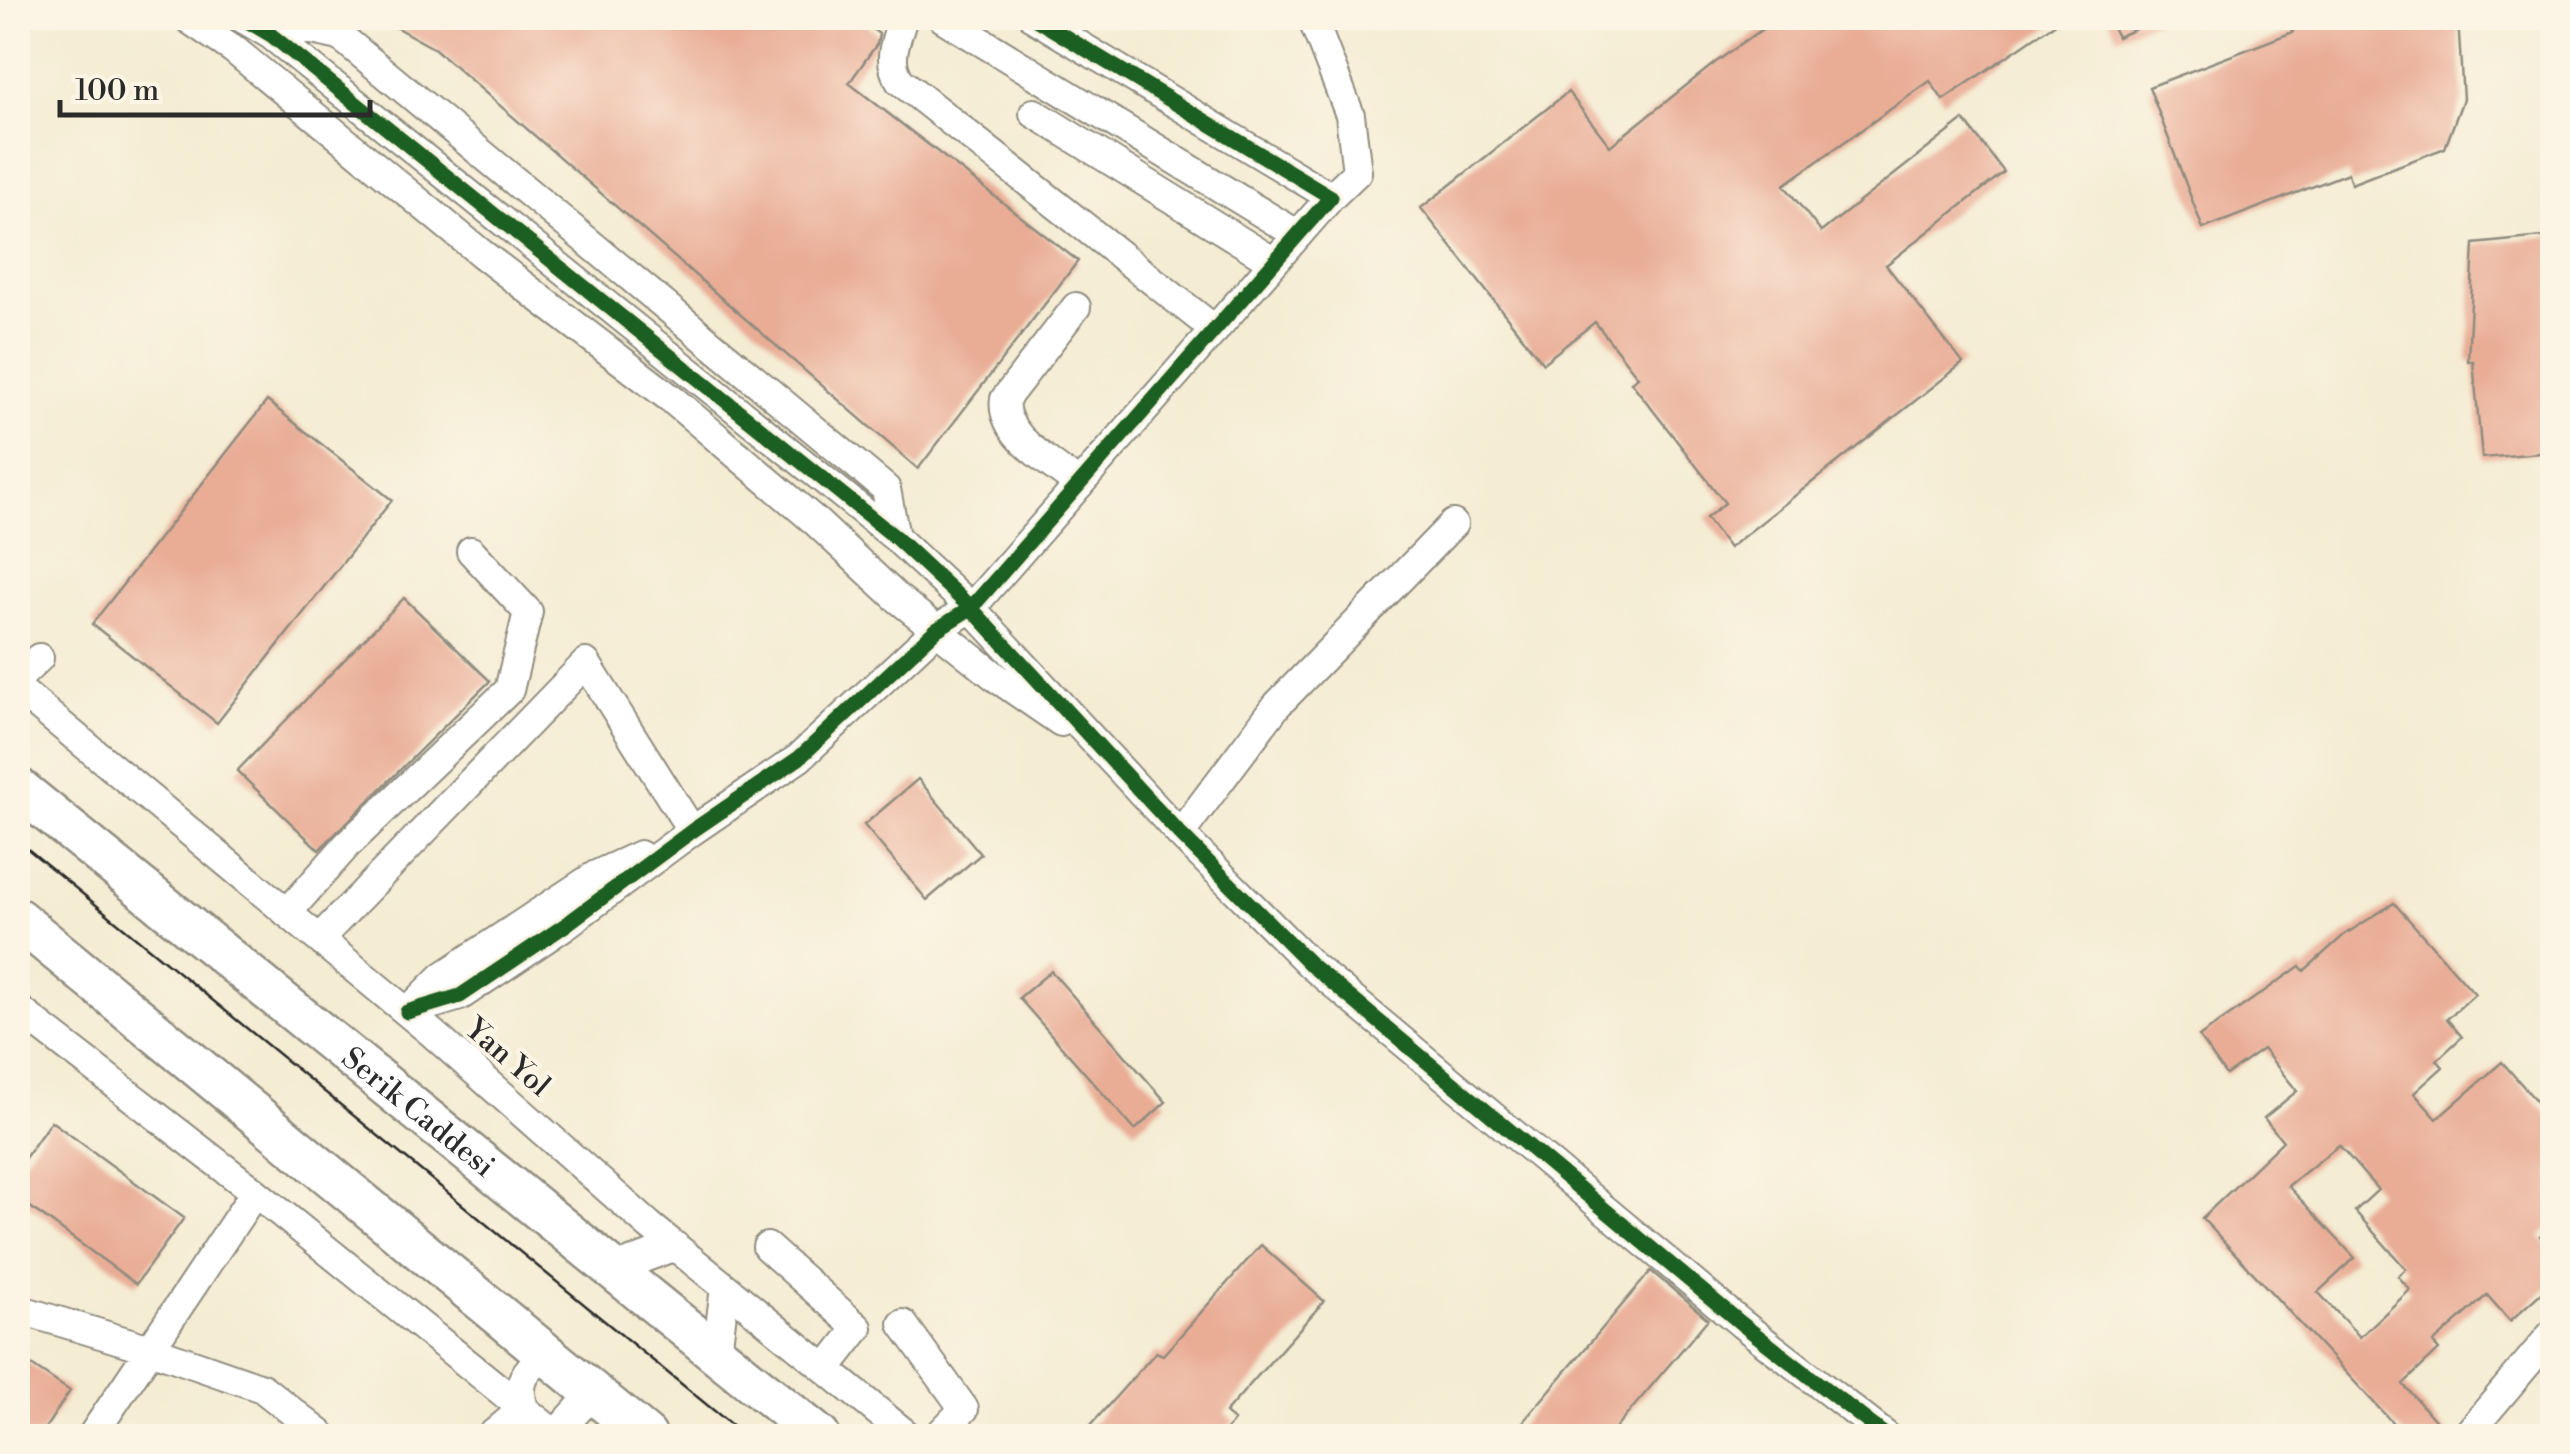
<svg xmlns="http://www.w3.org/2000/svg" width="2570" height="1454" viewBox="0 0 2570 1454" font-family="'Libre Bodoni',serif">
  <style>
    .building { fill: #e9ac95; fill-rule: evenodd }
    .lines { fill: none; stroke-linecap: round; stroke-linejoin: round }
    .minor-casing { stroke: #908c7f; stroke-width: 32 }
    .highway-casing { stroke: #908c7f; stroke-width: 45 }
    .minor { stroke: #fff; stroke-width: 28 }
    .highway { stroke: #fff; stroke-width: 40 }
    .tram { stroke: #2b2b2b; stroke-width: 2.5 }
    .cycleway-casing { stroke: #fcf5e5; stroke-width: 21 }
    .cycleway { stroke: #1b5e20; stroke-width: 15 }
    .labels { text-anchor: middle; stroke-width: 8; stroke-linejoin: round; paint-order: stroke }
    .street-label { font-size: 30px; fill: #2b2b2b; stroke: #fcf5e5 }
  </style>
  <rect width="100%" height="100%" fill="#fcf5e5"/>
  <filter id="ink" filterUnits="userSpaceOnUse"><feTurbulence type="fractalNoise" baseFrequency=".01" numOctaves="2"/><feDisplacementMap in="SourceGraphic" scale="20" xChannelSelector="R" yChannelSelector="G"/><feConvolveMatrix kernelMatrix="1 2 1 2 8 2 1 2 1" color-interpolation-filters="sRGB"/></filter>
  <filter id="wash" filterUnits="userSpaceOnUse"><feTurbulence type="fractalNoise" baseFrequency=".0048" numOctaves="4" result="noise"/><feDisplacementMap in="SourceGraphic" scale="40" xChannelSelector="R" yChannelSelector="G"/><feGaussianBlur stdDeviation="2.25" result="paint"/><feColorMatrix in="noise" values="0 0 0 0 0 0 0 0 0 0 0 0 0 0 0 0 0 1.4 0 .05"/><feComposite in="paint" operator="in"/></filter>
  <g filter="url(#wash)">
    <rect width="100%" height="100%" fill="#f4ecd3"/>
    <g id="blocks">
      <!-- building -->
      <path class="building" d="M379,18H858L879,34L877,44L849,83L1078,261L918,469L435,49Z
        M1778,18H2063L1943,100L1930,81L1784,185L1821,232L1964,120L2004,172L1886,265L1963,363L1729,548L1706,518L1725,503L1631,382L1638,377L1595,322L1543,363L1421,208L1568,92L1610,146L1716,62Z
        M2108,18H2161L2117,37Z
        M2288,18H2458L2463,99L2445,148L2351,184L2348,173L2203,229L2149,87L2293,32Z
        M2552,236V452L2482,458L2473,361H2468L2474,244Z
        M267,401L392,500L217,723L92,624Z
        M404,598L490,681L319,850L237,771Z
        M918,779L981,854L927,900L864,825Z
        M2394,903L2475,994L2447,1019L2462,1037L2437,1060L2443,1067L2414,1093L2437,1119L2502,1062L2552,1119V1225L2540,1236L2552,1251V1283L2510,1321L2487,1295L2433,1343L2439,1350L2403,1384L2449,1436H2405L2202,1218L2283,1141L2264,1118L2297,1091L2263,1049L2226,1075L2199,1037L2300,966L2304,971L2344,935ZM2339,1145L2378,1190L2355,1211L2406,1269L2398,1276L2410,1290L2360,1337L2318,1292L2355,1258L2288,1186Z
        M1051,971L1166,1102L1135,1130L1019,998Z
        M51,1121L184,1218L136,1284L18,1198V1168Z
        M1261,1245L1324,1301L1225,1413L1234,1421L1220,1436H1081L1156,1352L1163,1355Z
        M1651,1271L1708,1319L1609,1436H1511Z
        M18,1356L70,1391L40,1436H18Z"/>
    </g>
  </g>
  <g filter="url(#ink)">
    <use href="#blocks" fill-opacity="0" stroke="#908c7f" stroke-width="2.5"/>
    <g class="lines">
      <!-- minor casing -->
      <g class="minor-casing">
        <path id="minor" d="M187,18L233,49L482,254L674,401L815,521L896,597L997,678L1061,722
          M242,18L271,35L895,537L971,608L1180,834L1311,965L1742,1324L1886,1436
          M903,18C896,40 886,60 900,81L1215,330
          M943,18L1298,235
          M1034,18L1331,197
          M271,35L308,29L340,36L886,489L895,537
          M1034,113L1274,262
          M1076,307L1005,399C999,435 1054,464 1079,485
          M18,678L39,658
          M18,689L432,1033L650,1226L908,1436
          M1180,834L1277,705L1453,524
          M287,913L347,845L509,690L528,612L471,551
          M319,939L586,663L692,831
          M411,1008L443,976L596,875L640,855
          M18,1009L255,1192L557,1436
          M407,1012L460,996L564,926L692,831L799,758L936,630L971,608L1331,197L1357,172L1350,115L1312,18
          M767,1247L858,1328L826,1369
          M615,1269L675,1246
          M18,1309L150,1349L262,1388L323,1436
          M903,1324L964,1409L938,1436
          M717,1352L725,1287
          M555,1435L593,1393
          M92,1436L255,1192
          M491,1436L524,1408C515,1382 526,1370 545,1354
          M2466,1436L2552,1334"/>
      </g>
      <!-- highway casing -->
      <g class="highway-casing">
        <g id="highway">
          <path id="s1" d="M18,788L819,1436"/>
          <path d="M18,919L646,1436"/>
        </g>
      </g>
      <!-- minor -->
      <use href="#minor" class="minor"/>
      <!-- highway -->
      <use href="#highway" class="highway"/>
      <!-- tram -->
      <path class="tram" d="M18,841L745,1436"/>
      <!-- cycleway casing -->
      <g class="cycleway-casing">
        <path id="cycleway" d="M242,18L271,35L895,537L971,608L1180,834L1311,965L1742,1324L1886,1436
          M407,1012L460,996L564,926L692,831L799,758L936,630L971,608L1331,197L1034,18"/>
      </g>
      <!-- cycleway -->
      <use href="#cycleway" class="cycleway"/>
    </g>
  </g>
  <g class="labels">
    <!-- street labels -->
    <g class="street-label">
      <text transform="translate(508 1057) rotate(41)" y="10">Yan Yol</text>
      <text dy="10" stroke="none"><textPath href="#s1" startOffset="515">Serik Caddesi</textPath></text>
    </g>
  </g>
  <!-- margin -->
  <rect width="2570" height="1454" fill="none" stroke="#fcf5e5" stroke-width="60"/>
  <!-- scale -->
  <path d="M60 100v15h310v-15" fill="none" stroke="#2b2b2b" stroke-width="5"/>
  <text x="75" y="100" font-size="30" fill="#2b2b2b" stroke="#fcf5e5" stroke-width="8" paint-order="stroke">100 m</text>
</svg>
